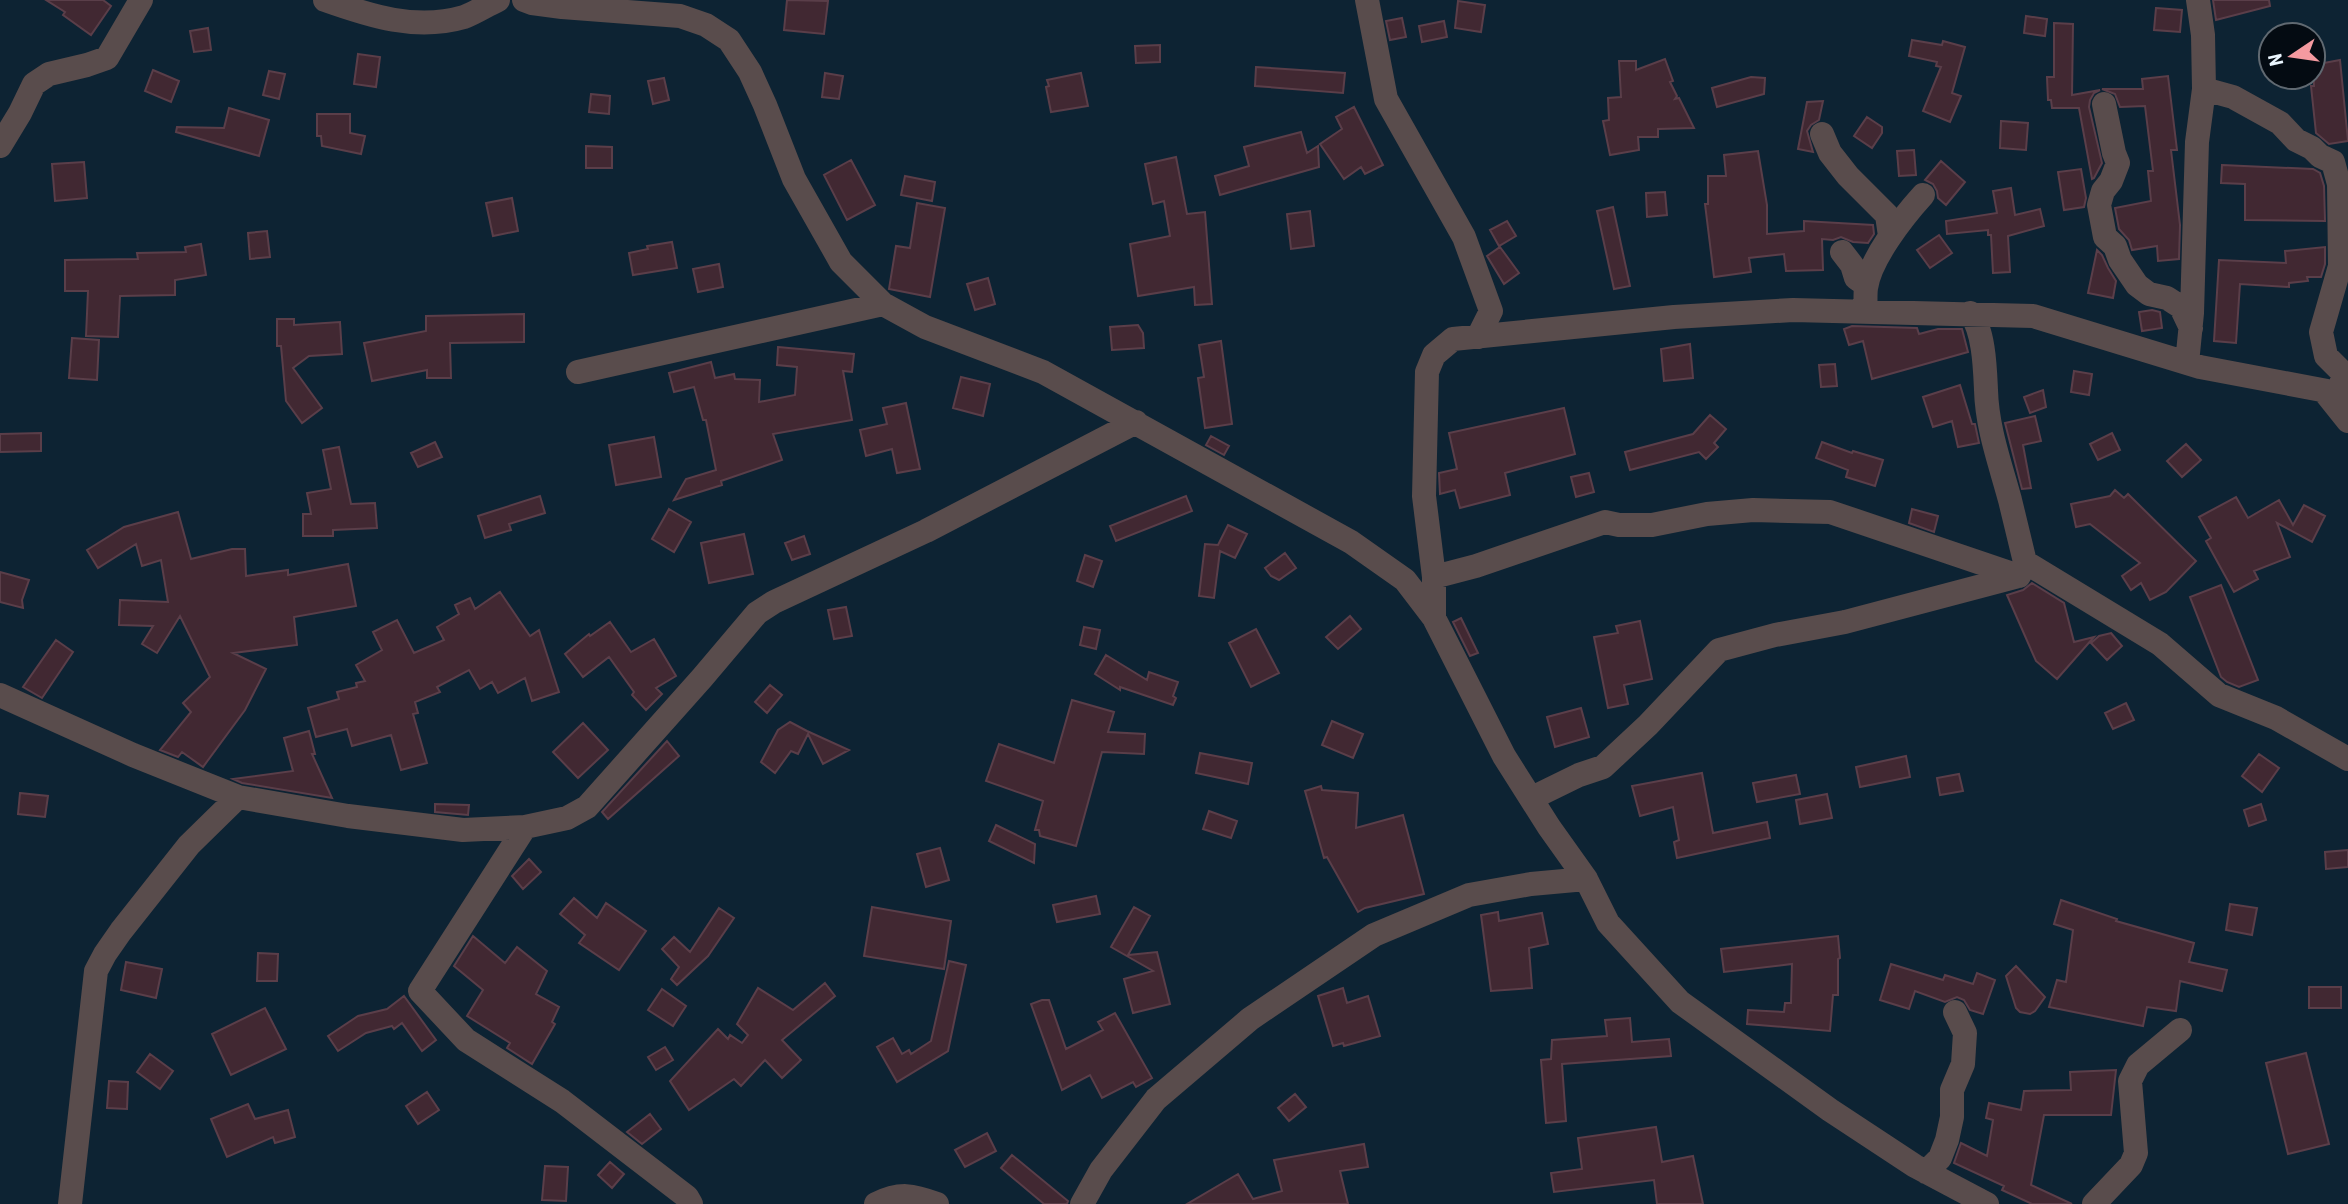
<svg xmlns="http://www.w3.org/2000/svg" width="2348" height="1204" viewBox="0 0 2348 1204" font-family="'Roboto Condensed',sans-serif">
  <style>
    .building { fill: #412832; stroke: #5a3e49; stroke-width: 2 }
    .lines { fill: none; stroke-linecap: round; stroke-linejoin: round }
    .minor { stroke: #594c4c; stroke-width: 24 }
  </style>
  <rect width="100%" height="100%" fill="#0d2333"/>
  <!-- building -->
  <path class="building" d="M46,0H103L111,6L91,35L63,15L65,12Z
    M787,0L828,1L824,34L784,30Z
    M2213,0H2269L2270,6L2216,20Z
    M1458,1L1485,5L1481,32L1455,28Z
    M2156,8L2182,10L2180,32L2154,30Z
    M2026,16L2047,19L2045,36L2024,33Z
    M1402,18L1406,37L1390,40L1386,21Z
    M1444,21L1447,37L1422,42L1419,26Z
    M2054,23L2073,24L2072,95L2100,90L2094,93L2090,100L2089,107L2102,163L2094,178L2092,179L2079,108H2052L2051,100H2048L2047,77H2054Z
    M208,28L211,50L194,52L190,31Z
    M1912,40L1942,45L1943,41L1965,47L1952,93L1961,96L1950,122L1923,111L1941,67L1936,66L1937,62L1909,56Z
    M1160,45V62L1136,63L1135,46Z
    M358,54L380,57L376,87L354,84Z
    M1665,59L1673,81L1670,82L1677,96L1675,99L1679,98L1694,128L1658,129V137H1638L1639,150L1610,155L1603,121L1609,120L1608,98L1621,97L1619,61H1636V70Z
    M2340,60L2348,141L2329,144L2316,133L2311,86H2314L2313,65Z
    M1256,67L1345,73L1343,93L1255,86Z
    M153,70L179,81L171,102L145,91Z
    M269,71L285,74L279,99L263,95Z
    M825,73L843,76L839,99L822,97Z
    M1081,73L1088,106L1051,112L1046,87L1049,86L1047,80Z
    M2168,76L2177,150H2171L2180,225L2179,259L2158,261L2157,246L2132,250L2129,240L2119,229L2115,208L2151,201L2148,171H2153L2145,106L2120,107L2115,94L2102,89H2143L2142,79Z
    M1751,77L1765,78L1764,94L1717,107L1712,88Z
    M664,78L669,100L653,104L648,81Z
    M591,94L610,96L609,114L589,112Z
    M1823,101L1819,120L1811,125L1807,131L1813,152L1798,149L1807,102Z
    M1354,107L1383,165L1365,174L1361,167L1344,179L1320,144L1342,129L1336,117Z
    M229,108L269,120L259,156L176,132L177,127L224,128Z
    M317,114H350V133L365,136L361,154L322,146L321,136H317Z
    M1867,117L1882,127V133L1872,148L1854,136Z
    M2001,121L2028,123L2026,150L2000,148Z
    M1301,132L1307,153L1318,146L1319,167L1220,195L1215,176L1249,166L1244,147Z
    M586,146L612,147V168H586Z
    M1914,150L1916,175L1899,176L1897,151Z
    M1758,151L1767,205V234L1804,231V221L1873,225L1874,234L1868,243L1853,242L1841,237L1833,240L1822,239L1823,270L1786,271L1784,254L1749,258L1751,272L1714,277L1705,204H1708V176H1726L1724,155Z
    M1176,157L1187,214L1205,212L1212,304L1195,305L1194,287L1138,296L1130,244L1170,236L1164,201L1153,204L1145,164Z
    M851,160L875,205L847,220L824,175Z
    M1941,161L1965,182L1946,205L1938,198L1937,191L1933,184L1925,180Z
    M84,162L87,198L55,201L52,164Z
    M2222,165L2313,169L2320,173L2324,186L2325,221L2245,220V184L2221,183Z
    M2081,169L2086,198L2084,207L2064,210L2058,172Z
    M905,176L935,182L932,201L901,195Z
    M2011,188L2015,215L2040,209L2044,226L2008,236L2010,272L1993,273L1991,235H1988V230L1947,234L1946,221L1997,213L1993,191Z
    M1665,192L1667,215L1647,217L1646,193Z
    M512,198L518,231L493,236L486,203Z
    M917,203L945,208L930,297L889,289L896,246L910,248Z
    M1613,207L1630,286L1614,289L1597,211Z
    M1310,211L1314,246L1291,249L1287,214Z
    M1507,221L1516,236L1499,246L1490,230Z
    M267,231L270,257L250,259L248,233Z
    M1939,235L1952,253L1930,268L1917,250Z
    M672,242L677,268L633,275L629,253L648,249L647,246Z
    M201,244L206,275L175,280V295L120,296L118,337L86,336L88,291H65V260L138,259L137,253L186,252L185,247Z
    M1500,247L1519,273L1504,284L1487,256Z
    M2325,247V264L2321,277H2307L2308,281L2289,283V287L2240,284L2236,343L2214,341L2219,260L2286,263L2285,251Z
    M2097,250L2102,255L2108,268L2116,281L2113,298L2088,293Z
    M719,264L723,287L698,292L693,269Z
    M988,278L995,304L975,310L967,284Z
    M2152,310L2160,312L2162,328L2142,331L2139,312Z
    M524,314V342L450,343L451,378H427V370L372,381L364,343L426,331V316Z
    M277,319H294V325L340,322L342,354L309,356L293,368L322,408L302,423L286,401L281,346H277Z
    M1138,325L1143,333L1144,348L1112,350L1110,327Z
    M1852,326L1917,328L1919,334L1938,329H1962L1968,352L1872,379L1863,341L1849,345L1844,329Z
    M72,338L99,340L97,380L69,378Z
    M1221,341L1232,424L1205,428L1198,378L1204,377L1199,345Z
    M1690,344L1693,378L1664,381L1661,349Z
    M778,347L854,354L852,372L843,371L852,420L773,434L782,460L721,481L722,485L674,500L686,479L716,470L706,420H703L694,387L674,392L669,373L711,362L715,378L734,374L735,379L760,380L759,402L795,395L797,367L777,365Z
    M1835,364L1837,386L1821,387L1819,365Z
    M2074,371L2092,374L2089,395L2071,392Z
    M961,377L990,384L983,416L953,408Z
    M1960,385L1972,424H1975L1979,443L1958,447L1952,421L1933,427L1923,397Z
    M2043,390L2046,407L2030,413L2024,397Z
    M906,403L920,469L897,473L892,449L866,456L860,430L887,424L883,408Z
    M1564,408L1575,454L1505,473L1510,495L1460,508L1455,490L1440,494L1439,473L1457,469L1449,433Z
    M1710,415L1726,429L1714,443L1718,447L1706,459L1699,452L1630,470L1625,452L1693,434Z
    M2035,416L2041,441L2023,445L2031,488L2022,489L2005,423Z
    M41,433V451L0,452V434Z
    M2112,433L2120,450L2098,460L2090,444Z
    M1211,436L1229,446L1224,455L1206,445Z
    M654,437L661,477L616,485L609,445Z
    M435,442L442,457L418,467L411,453Z
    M1822,442L1852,453L1853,451L1883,460L1875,486L1846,477L1848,470L1816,458Z
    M2186,444L2201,460L2182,477L2167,461Z
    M339,447L351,504L375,503L377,528L333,530V536H303V514H311L307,493L331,489L323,450Z
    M1589,473L1594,492L1576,497L1571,477Z
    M2115,490L2124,498L2128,494L2196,561L2166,592L2150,600L2141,583L2131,590L2122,576L2140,563L2090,524L2076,527L2071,504L2110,496Z
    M540,496L545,513L509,524L511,530L485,538L478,516Z
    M1186,496L1192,511L1116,541L1110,526Z
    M2236,497L2248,518L2279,500L2293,525L2304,505L2325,516L2312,542L2277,523L2290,557L2254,571L2258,579L2234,592L2206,541L2211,538L2199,517Z
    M669,509L691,522L674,552L652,539Z
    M1912,509L1938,516L1934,532L1909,523Z
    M178,512L191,559L232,549H245L246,576L288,570V575L348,564L356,606L294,617L297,645L233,653L266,669L245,710L203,767L182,752L178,757L160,750L191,712L183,703L210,677L180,616L157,653L142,644L153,626L119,625L120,600L168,602L161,560L142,566L136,544L98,568L87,550L124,527Z
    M1228,525L1247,534L1235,558L1220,551L1214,598L1199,596L1205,544L1218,545Z
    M744,534L753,574L709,583L701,543Z
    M804,536L810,554L792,560L785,543Z
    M1285,553L1296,568L1279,580L1271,576L1265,568Z
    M1085,555L1102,561L1093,587L1077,581Z
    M0,572L29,580L22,600L23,608L0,602Z
    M2032,583L2064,603L2074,642L2094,637L2057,679L2036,661L2007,595L2023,590Z
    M2221,585L2258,680L2239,687L2227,682L2221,677L2190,597Z
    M500,592L530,636L539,630L559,692L532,701L525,678L498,693L492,682L480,689L469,670L437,687L440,692L415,702L418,713L413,714L427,763L401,770L391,735L352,746L347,729L316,737L308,708L339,699L337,692L357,687L356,683L365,681L356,665L382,650L373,632L397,620L414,653L444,640L437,627L459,614L455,605L470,598L475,609Z
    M846,607L852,636L834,639L828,610Z
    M1350,616L1361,629L1338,649L1326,637Z
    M1461,618L1478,653L1470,656L1453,622Z
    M1640,621L1652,679L1624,685L1628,704L1608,708L1594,637L1618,633L1616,626Z
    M610,622L631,652L654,639L676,676L656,688L662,694L646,710L632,695L634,692L609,657L583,677L565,654L589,634L590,636Z
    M1084,627L1100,630L1096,649L1080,645Z
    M1256,629L1279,673L1251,687L1229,643Z
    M2111,633L2122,646L2107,660L2091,643L2099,636Z
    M56,640L73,652L42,698L23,687Z
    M1106,655L1147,680L1149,672L1178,682L1173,696L1176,698L1173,705L1120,687V690L1095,674Z
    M770,685L782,695L767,713L755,702Z
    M1072,700L1114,712L1108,732L1145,734L1144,754L1102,752L1076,846L1040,836L1039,830H1035L1043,801L986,781L999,744L1054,763Z
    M2126,703L2134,720L2113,729L2105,713Z
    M1581,708L1589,737L1555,747L1547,717Z
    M1332,721L1363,734L1353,758L1322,745Z
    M790,722L807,731L849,750L823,764L808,734L798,754L791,751L775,773L761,762L778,730Z
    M583,723L608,750L578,778L553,752Z
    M309,731L315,754H312L332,798L242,783L233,779L293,771L284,738Z
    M667,741L679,756L608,819L602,812Z
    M1200,753L1252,763L1248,784L1196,773Z
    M2259,754L2279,768L2262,792L2242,776Z
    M1906,756L1910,777L1860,787L1856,767Z
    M1702,773L1713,833L1767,822L1770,838L1677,858L1674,842L1679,840L1673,807L1640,816L1632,786Z
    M1959,774L1963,791L1940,795L1937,778Z
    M1796,775L1800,794L1757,802L1753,783Z
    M1321,786L1322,790L1358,793L1356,828L1403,815L1424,894L1365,908L1358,912L1327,857L1324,858L1305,791Z
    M20,793L48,796L45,817L18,814Z
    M1827,794L1832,818L1800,824L1796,800Z
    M435,804L469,805L468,815L435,812Z
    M2261,804L2266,820L2249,826L2244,810Z
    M1209,811L1237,821L1231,838L1203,829Z
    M996,825L1035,844L1034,863L989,841Z
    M940,848L949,880L926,887L917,854Z
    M2348,850V867L2326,869L2325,852Z
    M529,859L541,872L523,889L512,876Z
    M1096,896L1100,914L1057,922L1053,905Z
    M574,898L597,918L606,903L646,931L619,970L579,943L585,935L560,914Z
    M2061,900L2117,919L2116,921L2194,943L2189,962L2227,970L2222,991L2180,981L2176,1011L2147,1007L2143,1026L2049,1007L2057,980L2066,982L2073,930L2054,924Z
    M2230,904L2257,908L2252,935L2226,930Z
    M872,907L951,921L944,969L864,956Z
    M1134,907L1150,916L1128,955L1157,952L1170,1004L1133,1013L1124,979L1153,971L1111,947Z
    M719,908L734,918L708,956L677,985L671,979L679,967L662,949L674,937L690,952Z
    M1498,912L1499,921L1542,913L1548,944L1529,948L1532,988L1491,991L1481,915Z
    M473,936L505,963L517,947L547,971L536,994L559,1007L552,1022L555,1024L532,1064L507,1048L510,1043L467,1016L483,990L454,966Z
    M1838,936L1840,958L1838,959V995H1833L1830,1031L1747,1024L1748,1010L1784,1012L1785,1003H1791L1792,964L1724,972L1721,949Z
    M258,953L278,954L277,981H257Z
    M949,961L966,965L948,1051L897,1082L877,1047L893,1038L902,1054L909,1050L911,1054L931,1041Z
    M126,962L162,969L156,998L121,990Z
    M1891,964L1943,980L1945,975L1973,984L1977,973L1995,980L1983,1014L1970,1010L1964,1000L1957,997L1945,1002L1915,991L1909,1009L1880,1000Z
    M2016,966L2045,997L2035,1011L2030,1014L2020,1012L2016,1008L2006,976Z
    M825,983L835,996L782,1040L801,1060L782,1078L765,1060L741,1086L734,1079L689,1110L670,1081L718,1029L728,1039L730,1035L742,1043L748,1035L737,1024L758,988L793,1010Z
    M2309,987H2341V1008H2309Z
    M1343,988L1347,1003L1368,996L1380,1036L1344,1046L1343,1043L1333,1046L1318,996Z
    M662,989L686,1006L673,1026L648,1010Z
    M404,996L436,1040L422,1051L402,1023L394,1029L392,1026L366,1033L338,1051L328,1036L358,1016L387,1009Z
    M1042,1000H1049L1066,1049L1103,1030L1098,1022L1115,1013L1152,1078L1136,1087L1133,1082L1102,1098L1090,1075L1062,1090L1031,1004Z
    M265,1008L286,1049L231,1075L212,1034Z
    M1630,1018L1632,1042L1669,1039L1671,1056L1562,1064L1566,1121L1546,1123L1541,1060L1551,1059L1552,1040L1607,1036L1605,1020Z
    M665,1047L673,1060L656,1070L648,1057Z
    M2306,1053L2329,1144L2288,1154L2266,1063Z
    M150,1054L173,1071L160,1089L137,1072Z
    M2116,1070L2111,1115H2044L2031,1185L2072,1204H2032L2002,1190L2004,1186L1954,1163L1961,1143L1987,1156L1993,1120L1986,1118L1989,1103L2021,1110L2024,1091L2071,1090L2070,1072Z
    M109,1081L128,1082L127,1109L107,1108Z
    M427,1092L439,1110L418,1124L406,1106Z
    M1295,1094L1306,1107L1289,1121L1278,1108Z
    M248,1104L255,1119L288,1110L295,1137L275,1143L273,1137L227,1157L211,1119Z
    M650,1114L661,1129L642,1144L627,1132Z
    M1656,1127L1662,1162L1693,1156L1703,1204H1657L1654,1180L1554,1192L1551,1173L1582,1169L1578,1138Z
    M987,1133L996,1151L965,1167L955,1150Z
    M1364,1144L1368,1167L1340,1171L1348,1204H1187L1238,1174L1253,1199L1282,1191L1274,1160Z
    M1012,1155L1068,1201L1067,1204H1044L1001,1168Z
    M610,1162L624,1174L612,1188L598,1175Z
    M545,1166L568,1167L566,1201L542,1200Z"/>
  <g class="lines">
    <!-- minor -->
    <path class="minor" d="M325,0C370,16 416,31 464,17C475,13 487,5 498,0
      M524,0L532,3L562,7L680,16L706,25L729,40L750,72L765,105L794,179L841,262L883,304L925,327L1043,372L1351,542L1405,580L1434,618L1504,756L1549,827L1586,879L1608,923L1680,1002L1830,1110L1915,1166L1987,1204
      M1367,0L1386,99L1464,237L1491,311L1478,337
      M2204,89L2233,97L2280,123L2296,140L2312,148L2320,156L2333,162L2339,184L2340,266L2321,332L2326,356L2343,373L2340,394
      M2104,104L2114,153L2118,163L2111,181L2103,191L2099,205L2105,237L2115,246L2120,260L2137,285L2149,294L2167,298L2181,307L2191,328
      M1822,134L1830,153L1848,176L1887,215L1890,236
      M0,146L20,113L34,84L49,74L87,65L107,58L141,0
      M1842,252L1852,265L1856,278L1866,285
      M1865,310C1866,303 1865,295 1866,288C1870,259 1903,217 1923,195
      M2187,363L2192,313L2197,142L2204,89L2203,35L2198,0
      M578,372L883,304
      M2324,391L2348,421
      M2025,562L2160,644L2219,695L2276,718L2348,759
      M1434,577L1476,566L1605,522L1619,525H1652L1707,514L1753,510L1830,512L2019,576
      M1434,618V577L1424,496L1427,372L1434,355L1453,339L1674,317L1793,310L2033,316L2200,367L2348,395
      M0,695L133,755L238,797L348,816L463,830L525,827L567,818L587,807L702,678L757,613L774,602L926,531L1136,422
      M1532,798L1579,775L1603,767L1648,725L1719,650L1775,635L1845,622L2019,576L2025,562C2020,542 2015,521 2010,500C2000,463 1987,428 1986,390C1985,368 1984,330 1970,313
      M525,827L420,991L466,1040L562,1101L687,1197L691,1204
      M1926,1172L1940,1158L1947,1140L1952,1117V1090L1963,1064L1965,1033L1955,1012
      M70,1204L96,971L105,954L121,931L189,845L238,797
      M876,1204C900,1192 913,1195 937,1204
      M1082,1204L1101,1170L1156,1099L1250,1019L1374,935L1469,895L1531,884L1586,879
      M2094,1204L2131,1165L2136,1153L2130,1081L2138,1065L2180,1030"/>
  </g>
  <!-- north arrow -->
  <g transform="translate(2292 56) rotate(257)"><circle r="33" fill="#040b12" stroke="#606971" stroke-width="2"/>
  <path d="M0-5L12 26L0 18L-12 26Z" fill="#f49aa0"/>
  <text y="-10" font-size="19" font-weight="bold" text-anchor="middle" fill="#ebf6ff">N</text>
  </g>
</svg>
